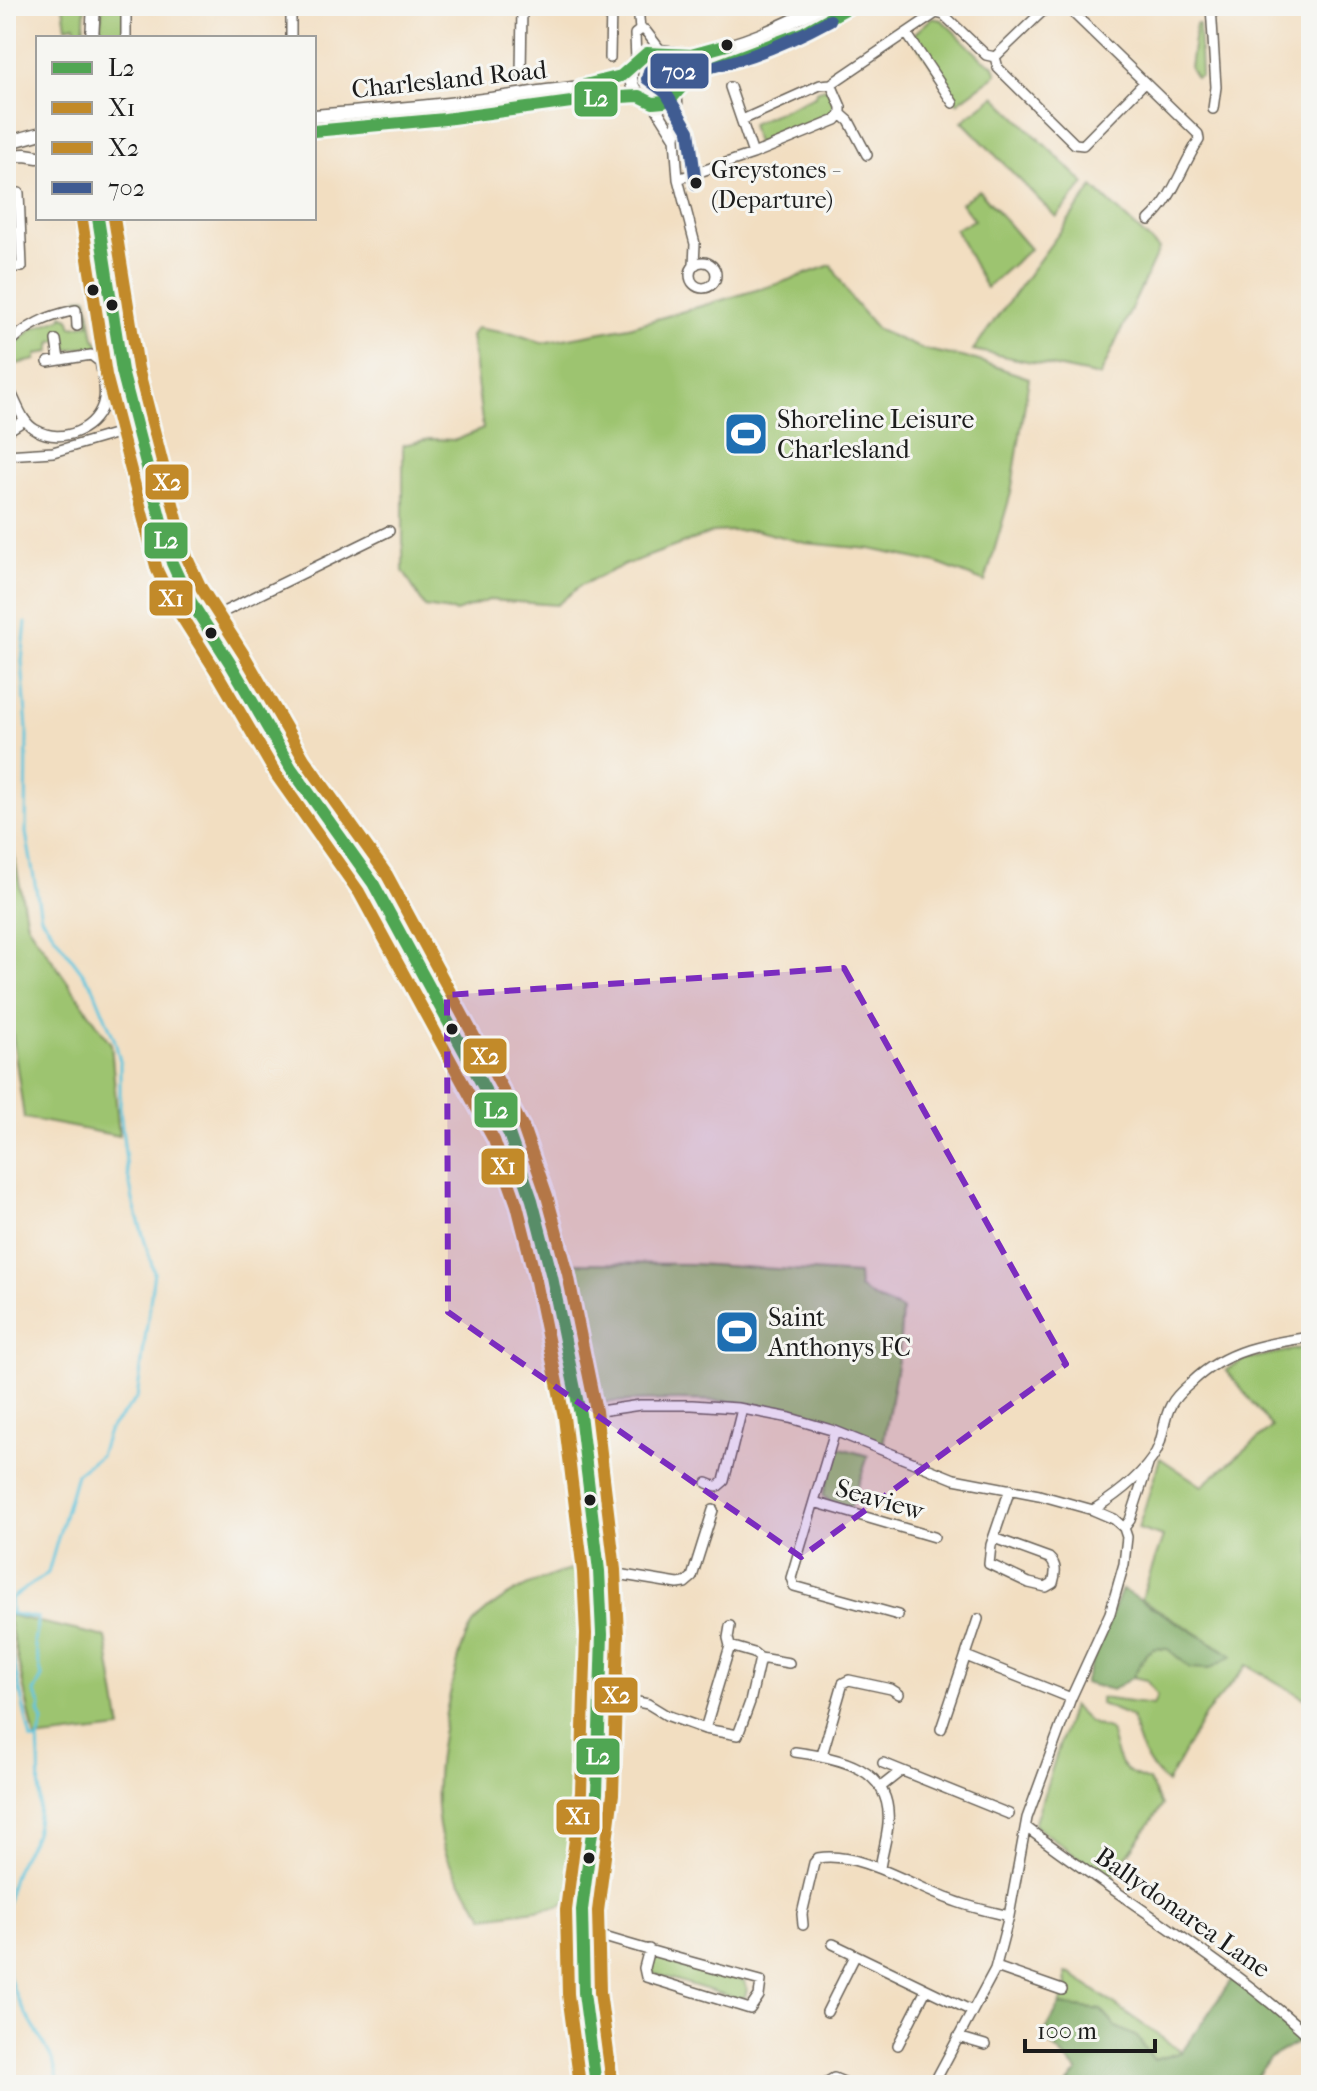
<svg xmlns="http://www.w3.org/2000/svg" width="1317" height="2091" viewBox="0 0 1317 2091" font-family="'IM FELL French Canon',serif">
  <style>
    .green { fill: #9dc470; stroke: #5c7046; stroke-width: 2 }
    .forest { fill: #7eaa62; stroke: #4d633f; stroke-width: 2 }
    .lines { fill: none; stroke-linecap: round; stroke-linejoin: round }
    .stream { stroke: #60c5dd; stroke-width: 3 }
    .minor-casing { stroke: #676056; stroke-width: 12 }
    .secondary-casing { stroke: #676056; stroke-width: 15 }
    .minor { stroke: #fff; stroke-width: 9 }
    .secondary { stroke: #fff; stroke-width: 12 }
    .bus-1-casing { stroke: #f6f6f2; stroke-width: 18 }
    .bus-2-casing { stroke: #f6f6f2; stroke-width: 18 }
    .bus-3-casing { stroke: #f6f6f2; stroke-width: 18 }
    .bus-4-casing { stroke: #f6f6f2; stroke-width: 18 }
    .bus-1 { stroke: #50a653; stroke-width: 12 }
    .bus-2 { stroke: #c28a29; stroke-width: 12 }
    .bus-3 { stroke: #c28a29; stroke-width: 12 }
    .bus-4 { stroke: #3f5b92; stroke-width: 12 }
    .marked { fill: #7b2cbf; fill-opacity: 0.2; stroke: #7b2cbf; stroke-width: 6; stroke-dasharray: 16 10; stroke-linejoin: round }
    .bus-dot { fill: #1c1c1c; stroke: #f6f6f2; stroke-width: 3 }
    .labels { text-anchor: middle; stroke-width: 6; stroke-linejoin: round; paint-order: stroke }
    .bus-label { font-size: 24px; fill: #1c1c1c; stroke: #f6f6f2; text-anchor: start }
    .street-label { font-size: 26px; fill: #1c1c1c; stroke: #f6f6f2 }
    .poi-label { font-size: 26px; fill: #1c1c1c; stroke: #f6f6f2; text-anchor: start }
    .line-badge { stroke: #f6f6f2; stroke-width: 3 }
    .badge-label { font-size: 22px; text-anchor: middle; font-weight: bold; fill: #fff }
  </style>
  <rect width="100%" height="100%" fill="#f6f6f2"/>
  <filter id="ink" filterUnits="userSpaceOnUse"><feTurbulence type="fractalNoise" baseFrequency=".0125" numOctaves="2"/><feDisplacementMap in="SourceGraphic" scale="16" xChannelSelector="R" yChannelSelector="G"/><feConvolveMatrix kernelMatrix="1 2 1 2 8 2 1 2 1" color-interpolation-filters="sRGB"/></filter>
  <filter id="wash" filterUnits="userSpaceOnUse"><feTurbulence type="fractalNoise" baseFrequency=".006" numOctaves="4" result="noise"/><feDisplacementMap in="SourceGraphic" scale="32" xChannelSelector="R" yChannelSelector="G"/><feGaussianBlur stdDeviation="1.8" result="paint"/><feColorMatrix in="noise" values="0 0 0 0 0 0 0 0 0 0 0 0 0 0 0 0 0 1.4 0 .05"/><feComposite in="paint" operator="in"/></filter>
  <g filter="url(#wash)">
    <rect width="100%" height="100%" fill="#f2dec1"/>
    <!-- green -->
    <path class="green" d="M63,6H85L83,38H77L75,25L66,27Z
      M102,6H124L123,38H100Z
      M932,18L942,20L982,59L993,64L997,74L957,103L914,40L915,33Z
      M1196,24H1199L1201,75L1196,78L1190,68Z
      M639 75a16 16 0 1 1 32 0a16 16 0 1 1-32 0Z
      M825,88L830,91L838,108L834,115L763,146L756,144L751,124L815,96L816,91Z
      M995,96L1085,184L1056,217L962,121Z
      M1093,187L1159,249L1100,376L973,350Z
      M979,190L1030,249L986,288L955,229L974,220L961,203Z
      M831,265L853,301L878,330L922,349L976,360L1029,378L1011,493L985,582L936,563L870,549L805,543L755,530L714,532L622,566L581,585L557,605L489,600L456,612L425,607L403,571V445L429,439L456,440L483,429L471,336L476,328L519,335L542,343L629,327L777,284Z
      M87,297L94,338L99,344L100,353L86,347L60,351L59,341L52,342L50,352L36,354V360L11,365L6,370V353L32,329L62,318V315L69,318L72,327L89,324L88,319L79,320L81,317L88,315L86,303L77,304V298Z
      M6,571H11L14,781L11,838L27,924L111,1044L119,1136L24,1118L6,989Z
      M560,1263L693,1264L858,1274L859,1288L876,1299L902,1310L899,1354L883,1444C837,1426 785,1407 735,1402C688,1398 640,1400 593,1403L585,1393Z
      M1311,1346V1702L1247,1665L1205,1715L1167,1783C1146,1765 1137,1745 1132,1717L1100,1704V1698L1153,1705L1157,1696L1146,1680L1133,1677L1146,1654L1155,1648L1232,1655L1141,1599L1163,1537L1138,1529L1160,1458L1202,1486L1272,1427L1226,1370L1244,1360Z
      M838,1447L868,1456L850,1509L833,1504L823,1496Z
      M582,1567L590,1576L594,1594L597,1630V1680L591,1802L577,1872L568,1901L558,1907L485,1917C475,1902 463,1887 454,1871C424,1818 439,1741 452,1685C457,1665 463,1633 478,1618C506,1591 545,1576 582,1567Z
      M8,1615L106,1637L121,1729L35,1739Z
      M1072,1706L1089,1722L1110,1730C1118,1760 1117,1771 1149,1781L1162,1806L1110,1880L1034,1825Z
      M657,1957L745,1981L747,1989L745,1997L735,1998L652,1973L649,1964Z
      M1066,1973L1071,1974L1182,2052L1154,2060L1137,2037L1116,2027L1101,2010L1060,2005L1067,1988Z"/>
    <!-- forest -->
    <path class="forest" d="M1122,1589L1233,1656L1209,1669L1190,1668L1168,1649L1155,1648L1146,1654L1133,1677L1112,1690L1084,1683Z
      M1232,1979L1268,2003L1303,2033L1297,2043L1269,2059L1251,2085H1067L1078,2071L1042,2037L1060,2005L1101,2010L1116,2027L1137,2037L1154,2060L1182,2052Z"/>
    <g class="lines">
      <!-- stream -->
      <path class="stream" d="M11,1612L10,1599L48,1573L76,1474L100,1455L108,1431L137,1398L154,1272L134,1205L127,1170L120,1111V1061L115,1041L93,987L41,917L26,833L27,730L22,661L26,623
        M6,1613L38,1618L34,1642L42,1677L34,1692L41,1706L39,1712L43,1722L38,1741
        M6,1629L31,1740L38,1741C40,1765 41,1811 35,1833C30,1848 18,1861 13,1877C4,1902 6,1936 7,1962C10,2009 55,2042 59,2085"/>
    </g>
  </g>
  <g filter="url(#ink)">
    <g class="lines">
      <!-- minor casing -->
      <g class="minor-casing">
        <path id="minor" d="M287,6L291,16V38
          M638,6L640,30
          M1066,6L1198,134L1199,140C1180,169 1175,196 1149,220
          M1211,6L1216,87L1213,109
          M936,13L944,15L986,55L995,57L1048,6
          M640,30H645L661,51
          M907,34L953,103
          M126,38V6
          M995,57L998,68L1075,144L1083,145L1144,83
          M610,58L611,6
          M636,61L635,34L640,30
          M521,74L522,6
          M831,84L936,13L934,6
          M730,87L753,154
          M677,93L678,110L675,138L678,179L695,244L694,265
          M653,103L675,138
          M742,120L820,85L831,84L841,107V114L849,121L867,155
          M678,179L753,154L836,120L841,114
          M6,193H19L22,267H6
          M690 275a13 13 0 1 1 26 0a13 13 0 1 1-26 0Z
          M56,340L59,360
          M6,347C26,325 47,316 76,310L77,326
          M6,384C16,398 20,422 36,430C62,445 99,429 104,399C106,387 102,374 100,362L91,355L48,362
          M6,432L25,420
          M6,455L53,452L135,428
          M203,622L389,531
          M580,1414L640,1405H692L738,1408L790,1418L835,1431L954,1479L1039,1495L1093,1510L1114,1519L1124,1528L1127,1537L1124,1564L1110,1613L1071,1698L1027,1818L1009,1916L995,1969L933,2085
          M835,1431L791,1578L794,1586L898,1615
          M707,1483L717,1487L724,1481L742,1409
          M814,1502L934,1537
          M1093,1510C1115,1496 1143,1476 1156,1452C1164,1437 1163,1419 1171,1405C1176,1395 1184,1389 1192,1382C1225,1350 1267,1343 1311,1337
          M1124,1528L1130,1520L1148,1465
          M994,1538L1049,1558C1057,1565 1056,1573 1053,1583L1046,1587L1029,1583L989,1564L991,1545L1010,1489
          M599,1571L678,1584L685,1583L692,1577L713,1510
          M730,1646L754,1653L760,1658L750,1702L738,1735L705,1729L730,1646L728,1638L730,1626
          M966,1656L1071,1698
          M760,1658L789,1663
          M601,1695L648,1704L666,1715L705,1729
          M941,1729L978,1619
          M795,1752C840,1758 893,1768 888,1824C887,1839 882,1854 880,1868
          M822,1755L843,1683L849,1680L891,1689L899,1694
          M883,1763L1009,1814
          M882,1786L901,1771
          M1026,1827C1120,1899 1224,1958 1311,2038
          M803,1925L802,1914L814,1863L818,1858C860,1851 910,1885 949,1899C968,1907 989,1911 1009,1916
          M582,1930C641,1949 701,1965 761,1981L759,1996L750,2009L646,1977L644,1968L649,1949
          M833,1944L972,2011
          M996,1967L1062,1990
          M827,2012L855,1956
          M958,2037L985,2045
          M898,2045L926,1990
          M822,2085L834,2078L851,2085"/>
      </g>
      <!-- secondary casing -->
      <g class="secondary-casing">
        <path id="secondary" d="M92,38L94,6
          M666,53C696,70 678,113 648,101C627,93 624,62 646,53C661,47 679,57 695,54C740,46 782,27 822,6
          M681,85L693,74L804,32L851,6
          M314,116C389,110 464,104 539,92C570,88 608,87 632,67
          M314,131L445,119L601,98L639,96
          M6,143L38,134
          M6,156L25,155L38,157
          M98,218L104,268L122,371L135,428L172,563L186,594L230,663L291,768L373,883L489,1095L509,1134L532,1200L552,1277L580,1414L599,1571L602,1634L597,1793L582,1910V1930L584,1993L596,2085"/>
      </g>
      <!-- minor -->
      <use href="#minor" class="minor"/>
      <!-- secondary -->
      <use href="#secondary" class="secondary"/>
      <!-- bus-1 casing -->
      <g class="bus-1-casing">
        <path id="bus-1" d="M581,86L621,76L647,53L691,55L727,45
          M314,131L445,119L601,98L639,96L653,103L664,102L672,98L693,74L804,32L851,6
          M98,218L122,371L172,563L186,594L230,663L291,768L373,883L509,1134L532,1200L552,1277L580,1414L599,1571L602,1634L597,1793L582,1910L584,1993L596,2085"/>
      </g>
      <!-- bus-2 casing -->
      <g class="bus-2-casing">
        <path id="bus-2" d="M82,220L106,375L157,570L173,603L216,671L277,776L359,892L494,1140L517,1205L536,1281L564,1417L583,1572L586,1634L581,1792L566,1910L568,1994L580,2085"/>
      </g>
      <!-- bus-3 casing -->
      <g class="bus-3-casing">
        <path id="bus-3" d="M114,218L138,368L187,558L200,586L244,655L304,759L387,875L523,1127L547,1196L568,1274L596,1411L615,1570L618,1635L613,1794L598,1911L600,1992L612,2083"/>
      </g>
      <!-- bus-4 casing -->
      <g class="bus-4-casing">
        <path id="bus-4" d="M696,184L689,131L666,93L647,79L649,71L652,69C666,70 682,73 696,70C743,62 788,43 830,20"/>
      </g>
      <!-- bus-1 -->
      <use href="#bus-1" class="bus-1"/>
      <!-- bus-2 -->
      <use href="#bus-2" class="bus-2"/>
      <!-- bus-3 -->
      <use href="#bus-3" class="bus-3"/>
      <!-- bus-4 -->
      <use href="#bus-4" class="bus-4"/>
    </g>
  </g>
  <!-- marked area -->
  <path class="marked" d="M844,968L1066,1364L801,1557L448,1312L447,995Z"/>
  <!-- icons -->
  <defs>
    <g id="stadium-square" transform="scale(2.3)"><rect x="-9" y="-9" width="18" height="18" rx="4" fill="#1f6fb2" stroke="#f6f6f2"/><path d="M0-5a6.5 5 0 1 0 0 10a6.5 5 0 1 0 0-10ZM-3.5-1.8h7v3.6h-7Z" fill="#fff"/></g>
  </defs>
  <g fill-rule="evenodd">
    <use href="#stadium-square" x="746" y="434"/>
    <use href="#stadium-square" x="737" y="1332"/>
  </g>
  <!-- markers -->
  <g class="bus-dot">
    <circle cx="727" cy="45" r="7"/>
    <circle cx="696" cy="183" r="7"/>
    <circle cx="93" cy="290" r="7"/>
    <circle cx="112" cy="305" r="7"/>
    <circle cx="211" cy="633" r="7"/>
    <circle cx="452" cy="1029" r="7"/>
    <circle cx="590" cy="1500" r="7"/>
    <circle cx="589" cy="1858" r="7"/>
  </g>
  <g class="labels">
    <!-- bus labels -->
    <g class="bus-label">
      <text x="711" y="178">Greystones -<tspan x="711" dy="30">(Departure)</tspan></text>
    </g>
    <!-- street labels -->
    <g class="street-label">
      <text transform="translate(449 79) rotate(-6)" y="9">Charlesland Road</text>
      <text transform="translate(880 1499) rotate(16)" y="9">Seaview</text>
      <text transform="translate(1183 1912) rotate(35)" y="9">Ballydonarea Lane</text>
    </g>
    <!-- poi labels -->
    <g class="poi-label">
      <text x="777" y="428">Shoreline Leisure<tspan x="777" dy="30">Charlesland</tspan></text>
      <text x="768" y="1326">Saint<tspan x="768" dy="30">Anthonys FC</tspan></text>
    </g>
  </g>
  <g class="line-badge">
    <rect x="649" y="52" width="61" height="38" rx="8" fill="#3f5b92"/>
    <rect x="573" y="80" width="46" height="38" rx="8" fill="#50a653"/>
    <rect x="144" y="463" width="46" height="38" rx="8" fill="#c28a29"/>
    <rect x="143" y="521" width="46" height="39" rx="8" fill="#50a653"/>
    <rect x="148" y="579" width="46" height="38" rx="8" fill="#c28a29"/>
    <rect x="462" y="1037" width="46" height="38" rx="8" fill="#c28a29"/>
    <rect x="473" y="1091" width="46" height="38" rx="8" fill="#50a653"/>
    <rect x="480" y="1147" width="46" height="39" rx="8" fill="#c28a29"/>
    <rect x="593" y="1676" width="46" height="38" rx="8" fill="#c28a29"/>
    <rect x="575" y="1737" width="46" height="39" rx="8" fill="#50a653"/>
    <rect x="555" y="1798" width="46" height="38" rx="8" fill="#c28a29"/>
  </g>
  <g class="badge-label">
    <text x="679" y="79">702</text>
    <text x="596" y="106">L2</text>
    <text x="167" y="490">X2</text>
    <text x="166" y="548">L2</text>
    <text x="171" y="606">X1</text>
    <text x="485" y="1064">X2</text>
    <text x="496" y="1118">L2</text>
    <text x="503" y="1174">X1</text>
    <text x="616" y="1703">X2</text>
    <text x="598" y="1764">L2</text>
    <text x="578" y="1824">X1</text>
  </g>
  <!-- margin -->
  <rect width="1317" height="2091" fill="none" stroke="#f6f6f2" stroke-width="32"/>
  <!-- legend -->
  <rect x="36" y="36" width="280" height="184" fill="#f6f6f2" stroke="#9f9f9c" stroke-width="2"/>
  <rect x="52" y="62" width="40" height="12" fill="#50a653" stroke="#9f9f9c" stroke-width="2"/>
  <text x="108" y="76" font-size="24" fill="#1c1c1c">L2</text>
  <rect x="52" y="102" width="40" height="12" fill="#c28a29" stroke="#9f9f9c" stroke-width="2"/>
  <text x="108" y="116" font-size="24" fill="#1c1c1c">X1</text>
  <rect x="52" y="142" width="40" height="12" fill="#c28a29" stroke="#9f9f9c" stroke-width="2"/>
  <text x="108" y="156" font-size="24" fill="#1c1c1c">X2</text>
  <rect x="52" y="182" width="40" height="12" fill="#3f5b92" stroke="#9f9f9c" stroke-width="2"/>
  <text x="108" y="196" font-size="24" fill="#1c1c1c">702</text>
  <!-- scale -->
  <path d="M1025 2039v12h130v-12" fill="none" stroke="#1c1c1c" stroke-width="4"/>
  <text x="1037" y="2039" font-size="24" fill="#1c1c1c" stroke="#f6f6f2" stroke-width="6" paint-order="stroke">100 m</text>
</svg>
